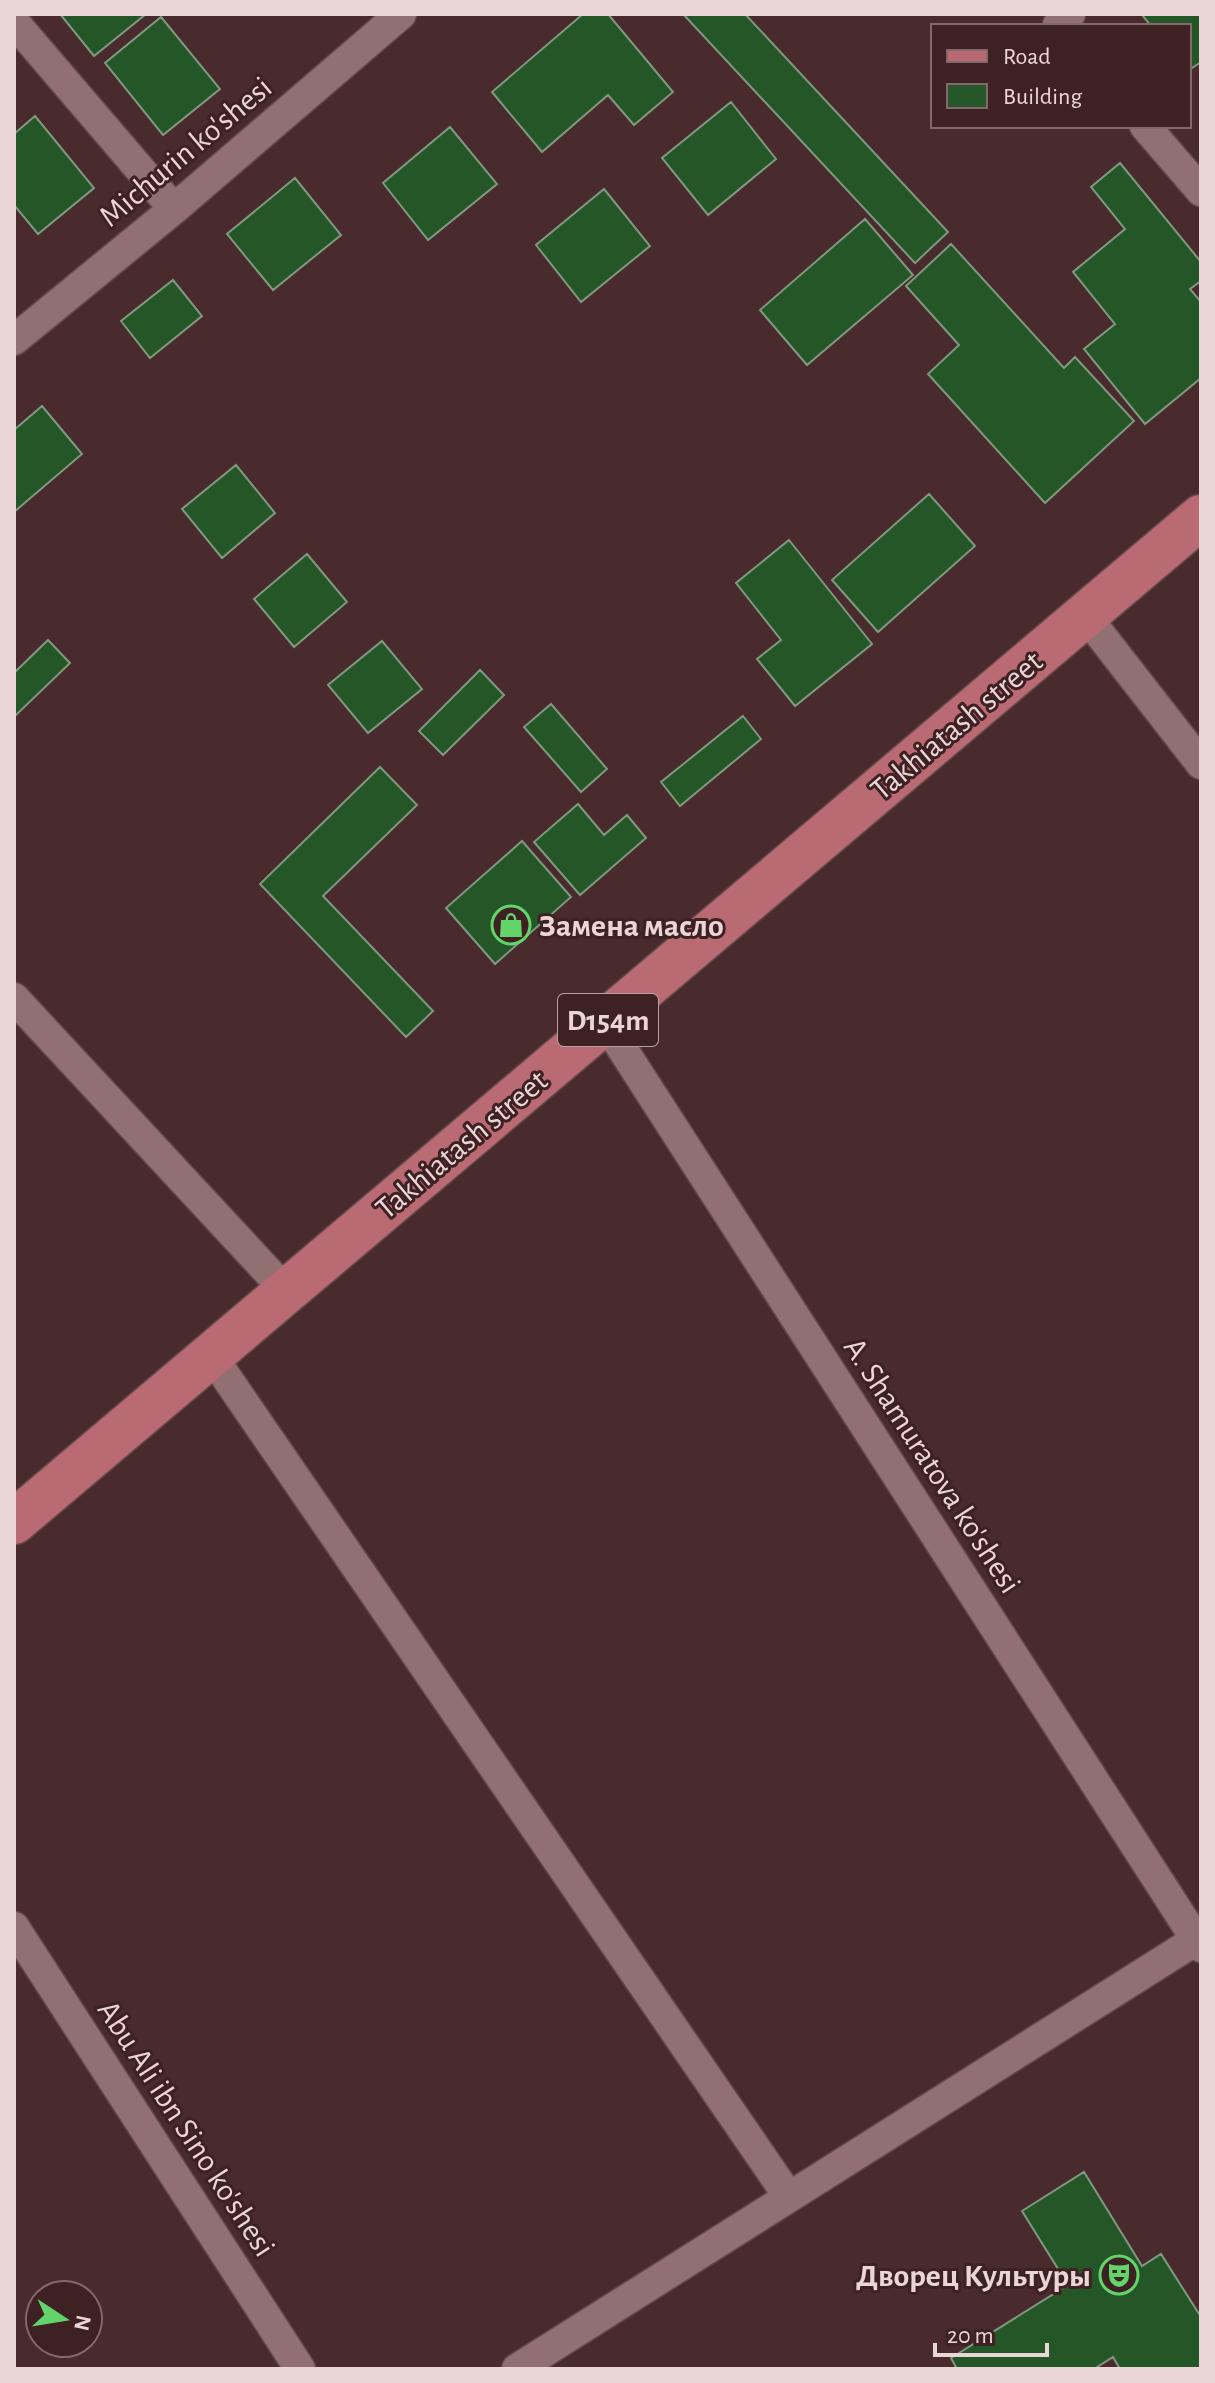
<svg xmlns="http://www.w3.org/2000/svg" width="1215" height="2383" viewBox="0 0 1215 2383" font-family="'Alegreya Sans',sans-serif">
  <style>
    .building { fill: #255628; stroke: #7f987f; stroke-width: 2 }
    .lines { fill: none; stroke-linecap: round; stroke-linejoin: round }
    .street-casing { stroke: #63494b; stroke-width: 33 }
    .primary-casing { stroke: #63494b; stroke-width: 47 }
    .street { stroke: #926f71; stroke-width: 30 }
    .primary { stroke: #ba6a72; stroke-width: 44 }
    .labels { text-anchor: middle; stroke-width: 6; stroke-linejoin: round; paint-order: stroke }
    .shield { fill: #3e2123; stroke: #b7a0a1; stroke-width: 2 }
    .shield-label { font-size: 30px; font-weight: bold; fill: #ebd6d7 }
    .street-label { font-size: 32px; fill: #ebd6d7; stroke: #3e2123 }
    .poi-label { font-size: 32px; font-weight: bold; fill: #ebd6d7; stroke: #3e2123; text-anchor: start }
  </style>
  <rect width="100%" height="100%" fill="#492a2d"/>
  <!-- building -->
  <path class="building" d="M60,14H146L94,56Z
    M583,14H608L673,92L634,125L608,95L542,152L492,92Z
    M683,14H745L948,232L915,263Z
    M1146,14H1201V62L1189,70V26H1151L1143,16Z
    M161,17L220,89L163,135L105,63Z
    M731,102L776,159L708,215L662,158Z
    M35,116L94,188L38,234L14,205V134Z
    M450,127L497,184L428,240L383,183Z
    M1120,163L1201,262V281L1190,289L1201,302V378L1145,424L1084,349L1115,324L1073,272L1125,229L1091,187Z
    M295,178L341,235L273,290L227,234Z
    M604,189L650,246L581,302L536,245Z
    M865,219L913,275L807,365L760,310Z
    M951,244L1064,368L1075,357L1134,421L1045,503L928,374L959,345L906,286Z
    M173,280L202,316L150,358L121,321Z
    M42,406L82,454L14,512V430Z
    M236,465L275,513L222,558L182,509Z
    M929,494L975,546L878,632L832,580Z
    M789,540L872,644L795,706L757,659L781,640L736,583Z
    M307,554L347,602L294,647L254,599Z
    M48,640L70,663L14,717V673Z
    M382,641L422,689L368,733L328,685Z
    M480,670L504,695L443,755L419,731Z
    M551,704L607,769L581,792L524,727Z
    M743,716L761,739L680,806L661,782Z
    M380,767L417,805L323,896L433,1011L406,1037L260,884Z
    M578,804L604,835L627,815L646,838L580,895L534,842Z
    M522,841L571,897L495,964L446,908Z
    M1084,2172L1142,2266L1161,2254L1201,2317V2369H1120L1113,2357L1094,2369H957L951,2358L1068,2285L1022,2211Z"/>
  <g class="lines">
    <!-- street casing -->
    <g class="street-casing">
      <path id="street" d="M14,22L174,209
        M1058,25L1070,14
        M1145,126L1201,191
        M14,340L174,209L401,14
        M1085,615L1201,764
        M14,998L287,1292
        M605,1022L1201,1947
        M211,1355L789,2197
        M14,1927L300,2369
        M517,2369L1196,1940"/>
    </g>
    <!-- primary casing -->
    <g class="primary-casing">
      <path id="primary" d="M14,1522L1201,517"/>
    </g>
    <!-- street -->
    <use href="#street" class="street"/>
    <!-- primary -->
    <use href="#primary" class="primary"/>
  </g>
  <!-- icons -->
  <defs>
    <g id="shop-ring" transform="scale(2)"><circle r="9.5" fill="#3e2123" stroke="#62d469" stroke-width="1.5"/><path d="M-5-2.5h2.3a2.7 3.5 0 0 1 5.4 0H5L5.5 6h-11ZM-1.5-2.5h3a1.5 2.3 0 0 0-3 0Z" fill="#62d469"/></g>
    <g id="theatre-ring" transform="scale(2)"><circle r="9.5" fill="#3e2123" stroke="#62d469" stroke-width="1.5"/><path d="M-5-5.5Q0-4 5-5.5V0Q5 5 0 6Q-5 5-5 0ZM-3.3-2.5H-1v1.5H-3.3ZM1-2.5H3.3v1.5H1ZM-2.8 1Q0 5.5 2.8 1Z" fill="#62d469"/></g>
  </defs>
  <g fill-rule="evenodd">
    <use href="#shop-ring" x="511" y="925"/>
    <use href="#theatre-ring" x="1119" y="2275"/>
  </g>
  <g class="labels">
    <!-- shield labels -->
    <rect class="shield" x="558" y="994" width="100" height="52" rx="6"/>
    <g class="shield-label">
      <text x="608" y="1030">D154m</text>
    </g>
    <!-- street labels -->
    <g class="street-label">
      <text transform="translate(185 151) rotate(-40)" y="11">Michurin ko'shesi</text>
      <text transform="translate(956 725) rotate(-40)" y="11">Takhiatash street</text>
      <text transform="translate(461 1144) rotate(-40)" y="11">Takhiatash street</text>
      <text transform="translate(933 1465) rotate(57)" y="11">A. Shamuratova ko'shesi</text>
      <text transform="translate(187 2128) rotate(57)" y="11">Abu Ali ibn Sino ko'shesi</text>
    </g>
    <!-- poi labels -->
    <g class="poi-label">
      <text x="539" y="936">Замена масло</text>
      <text x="1091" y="2286" text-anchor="end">Дворец Культуры</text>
    </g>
  </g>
  <!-- border -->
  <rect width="1215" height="2383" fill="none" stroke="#ebd6d7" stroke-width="32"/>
  <!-- legend -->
  <rect x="931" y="24" width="260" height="104" fill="#3e2123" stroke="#83696b" stroke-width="2"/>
  <rect x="947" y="50" width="40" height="12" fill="#ba6a72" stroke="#83696b" stroke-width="2"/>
  <text x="1003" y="64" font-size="24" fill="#ebd6d7">Road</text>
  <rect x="947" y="84" width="40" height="24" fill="#255628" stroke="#83696b" stroke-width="2"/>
  <text x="1003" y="104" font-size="24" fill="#ebd6d7">Building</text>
  <!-- north arrow -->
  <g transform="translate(64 2319) rotate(102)"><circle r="38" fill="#3e2123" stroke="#83696b" stroke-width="2"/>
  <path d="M0-6L14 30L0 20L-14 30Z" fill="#62d469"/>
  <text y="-12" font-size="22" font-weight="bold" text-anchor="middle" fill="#ebd6d7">N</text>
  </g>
  <!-- scale -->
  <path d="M935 2343v12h112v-12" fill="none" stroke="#ebd6d7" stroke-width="4"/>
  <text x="947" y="2343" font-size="24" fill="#ebd6d7" stroke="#3e2123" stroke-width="6" paint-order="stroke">20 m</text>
</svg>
